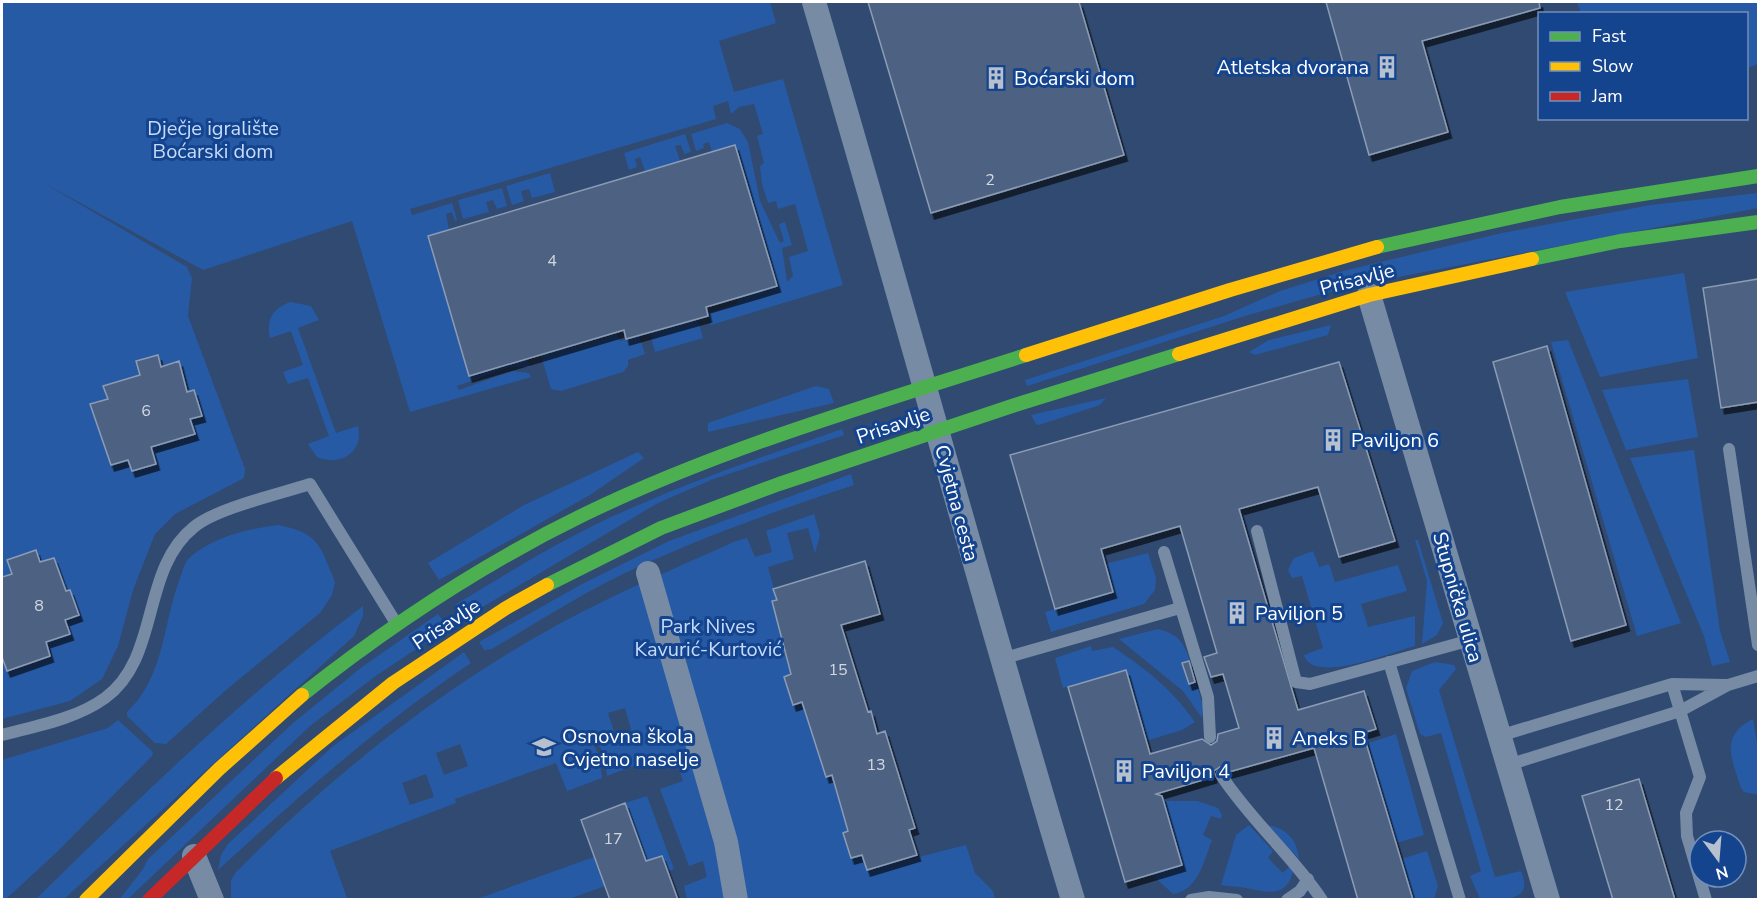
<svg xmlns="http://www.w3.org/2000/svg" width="1760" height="901" viewBox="0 0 1760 901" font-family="'Nunito Sans',sans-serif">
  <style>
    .green { fill: #275aa5; fill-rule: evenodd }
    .building { fill: #4d6282; stroke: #8c9cb4; stroke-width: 1.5; filter: url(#shadow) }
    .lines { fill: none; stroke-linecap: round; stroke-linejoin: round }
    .lane { stroke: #778ba5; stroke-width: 12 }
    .street { stroke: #778ba5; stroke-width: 24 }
    .fast { stroke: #4caf50; stroke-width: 14 }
    .slow { stroke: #ffc107; stroke-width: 14 }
    .jam { stroke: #c62828; stroke-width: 14 }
    .labels { text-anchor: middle; stroke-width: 6; stroke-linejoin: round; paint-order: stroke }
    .number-label { font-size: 16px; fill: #d2d8e0 }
    .poi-label { font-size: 20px; fill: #fff; stroke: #14448e; text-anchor: start }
    .park-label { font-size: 20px; fill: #c5dbfc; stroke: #14448e }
    .street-label { font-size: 20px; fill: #fff; stroke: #14448e }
  </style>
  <defs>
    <filter id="shadow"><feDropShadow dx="3.5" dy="6" stdDeviation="0" flood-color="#0009"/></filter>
  </defs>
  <rect width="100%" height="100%" fill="#304a72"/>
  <!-- green -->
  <path class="green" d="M2,2H770L776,23L719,41L734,92L783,79L843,285L711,325L708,313L738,303L736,298L752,294L750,285L761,291L776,286L735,145L712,152L709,142L703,144L704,148L696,151L691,134L727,123L740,129L748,142L760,201L780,243L784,241L779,224L785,222L792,245L782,248L787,282L793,276L789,257L808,251L795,204L778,209L776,201L768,203L762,184L760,166L764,163L757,136L763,134L754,104L739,107L731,114L728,101L713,106L716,119L410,209L412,215L452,203L457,220L455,221L452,212L446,214L449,230L428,236L469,376L515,363L525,351L530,367H510L457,386L459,390L512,371L529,373L531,377L410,412L352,221L203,270L42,182L187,267L192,278L188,316L245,469L244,478L175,514L155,534L133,590L118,646L102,679L70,701L2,719Z
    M1577,2H1758V64L1747,68L1746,14L1581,13Z
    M685,134L691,152L684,154L681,145L675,146L680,161L645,171L640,157L635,159L637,167L629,170L624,153Z
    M550,173L555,192L532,198L529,189L521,191L524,201L512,205L506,186Z
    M502,188L507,206L497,209L493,200L486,202L489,212L463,219L458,200Z
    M1758,193V208L1346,287L1245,316L1027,386L1025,380L1224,316L1280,291L1347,270L1502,233L1651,205Z
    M1684,273L1698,358L1600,377L1565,292Z
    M290,302L311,306L319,320L298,328L336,433L358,426C364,452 341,467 317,457L308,444L329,436L308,378L288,384L283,372L303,365L291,331L270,338C266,320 272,309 290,302Z
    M695,311L703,338L655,352L650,333L666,328L664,320Z
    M1331,325L1328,335L1255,355L1249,352L1269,340Z
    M617,334L620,341L639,336L645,354L628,360V366L623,372L561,391L551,389L540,352L564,345L565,349Z
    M1568,340L1681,623L1637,636L1551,342Z
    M1688,379L1698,437L1626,450L1602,390Z
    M816,386L829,389L834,403L708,432V423Z
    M1106,398L1100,405L1039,425L1036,424L1031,415Z
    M842,429L844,435L711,480L658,503L464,618L455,605C511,571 567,536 627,510C697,479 770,454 842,429Z
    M1694,450L1720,631L1730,662L1712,666L1704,636L1630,458Z
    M638,452L644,458L590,495L439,580L428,563L524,505Z
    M851,474L854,485C773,512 692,540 615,578C573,599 533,625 492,649L484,650L479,642L582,584L669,541Z
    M814,514L820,535L815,553L808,528L787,533L794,559L768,567L788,639L781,641L788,665L798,673L784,677L793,705L802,702L826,777L838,773L834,783L846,823L853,821L851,858L862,855L867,870L966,845L975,873L993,891L995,899H687L684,886L707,877L703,861L689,866L660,789L683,781L676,759L652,768L649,760L607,776L604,754L591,731H586L599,755L602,778L567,791L556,763L455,799L456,803L330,851L347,898L231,899V880L236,872C331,776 440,689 559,624C616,593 676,568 736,541L747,538L755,557L772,552L766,531ZM625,708L632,733L616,738L608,713ZM460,744L468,766L444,775L436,753ZM426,774L434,797L410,805L402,783Z
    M278,525C319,533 320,545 335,582L332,595L320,613L226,690L166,744L155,743L127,716V712C164,677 163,625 179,581C182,574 184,564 188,559C212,537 247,529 278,525Z
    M1415,540H1418L1443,623L1437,635L1422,644L1427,581Z
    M1313,551L1319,567L1329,564L1335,582L1398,565L1407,591L1361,604L1368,627L1415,616V646C1392,652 1313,685 1304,655L1323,648L1302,576L1292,578L1288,570L1294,558Z
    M1148,553L1156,578L1155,590L1144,604L1051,632L1045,612L1113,592L1105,564Z
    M363,606V616L354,636L64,899L35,900C140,797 245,695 363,606Z
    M438,614L448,628L377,675L310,726L128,899L119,900L143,869L148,859L293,723L362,667Z
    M1158,629C1178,634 1184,642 1190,661L1182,664L1188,684L1196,682L1203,706L1202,718L1183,691L1119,639Z
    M1091,646L1092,651L1113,647C1147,670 1171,688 1195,722L1182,730L1146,741L1126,670L1063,688L1055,658Z
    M464,652L471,663C380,724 299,796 218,870L221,855L228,844L332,747Z
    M1435,662L1454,665L1456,669L1439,690L1495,877L1521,871C1534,901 1506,900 1480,899L1470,876L1481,871L1441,733L1426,737L1420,734L1406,688L1412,671Z
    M1753,719L1758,749V795L1744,792L1741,788C1732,759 1719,736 1753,719Z
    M118,720L153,752L152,756L57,852L6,899H2V760L108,728Z
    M1396,734L1424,835L1396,843L1366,744Z
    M647,796L674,869L668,871L662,856L646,861L625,803Z
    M1164,801H1197L1218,808L1222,815L1221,819L1211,816L1203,835L1212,840C1204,860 1199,890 1173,894L1151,874L1182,865Z
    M1249,825L1273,851L1268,858L1283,873L1289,867L1293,871C1287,899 1266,892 1246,888C1238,886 1229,887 1221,885L1236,835Z
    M1268,825C1287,829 1297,839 1299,859Z
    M1427,851L1438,886L1434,899H1413L1401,859Z
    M594,857L605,886L569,899H477Z"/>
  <!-- building -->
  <path class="building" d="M868,2H1079L1124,155L931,213Z
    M1326,2H1539L1540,8L1422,41L1448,132L1369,155Z
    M735,145L777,286L706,307L708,316L626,339L624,330L469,376L428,236Z
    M1758,279V402L1721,408L1703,288Z
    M1547,346L1626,625L1571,641L1493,362Z
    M158,355L161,367L179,361L187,392L194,390L202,416L190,419L195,434L151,447L156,464L132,471L128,460L111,465L90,404L108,399L103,386L140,375L136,361Z
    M1339,362L1395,541L1339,557L1318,487L1239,509L1298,710L1364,691L1376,729L1363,733L1413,900H1358L1314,748L1229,772L1220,767L1214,771L1213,777L1156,794L1162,796L1182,865L1125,882L1068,687L1126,670L1150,754L1202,739L1211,745L1217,741L1218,734L1239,728L1223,674L1211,677L1204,657L1217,653L1180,526L1101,549L1113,592L1055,609L1010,455Z
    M36,550L40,562L54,558L66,591L70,590L79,615L65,620L70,634L46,642L50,656L7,671L2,657V577L12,574L7,560Z
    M865,561L880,614L841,625L868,712L871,711L877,734L885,731L915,828L909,830L917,855L867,870L862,855L851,858L843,833L848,831L832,775L826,777L802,702L793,705L784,677L791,674L772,601L777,600L773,589Z
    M1189,661L1195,682L1189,684L1182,663Z
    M1639,779L1675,900H1613L1582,796Z
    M625,803L646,861L662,856L678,900H610L581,820Z"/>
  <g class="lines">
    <!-- lane -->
    <path class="lane" d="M1729,449L1758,645
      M1257,531L1296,682L1310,684L1471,640
      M1164,552L1208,697L1210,737
      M1001,659L1180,608
      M1389,662L1460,900
      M1672,684L1700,777L1686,813L1687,836L1706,900
      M2,735C36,726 76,719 105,698C161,657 140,570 194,527C217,508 280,494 310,484L396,623
      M1499,736L1672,684L1727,685
      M1508,765L1680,711L1728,685L1758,676
      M1221,775C1252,822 1292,855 1322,900
      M1191,900L1209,897L1237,900
      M1287,900L1300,891L1308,879"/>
    <!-- street -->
    <path class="street" d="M814,2C902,300 983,601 1073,900
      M1369,295L1548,900
      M648,573L726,842L736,900
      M194,856L212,900"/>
    <!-- fast -->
    <path class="fast" d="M1377,247L1560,207L1758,176
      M1532,259L1620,241L1758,222
      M547,585L661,528L779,484L1015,405L1179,354
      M302,695C390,625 484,563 585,514C726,446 877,403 1026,355"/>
    <!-- slow -->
    <path class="slow" d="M1179,354L1369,295L1532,259
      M1026,355L1230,290L1377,247
      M276,778L393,683L506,608L547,585
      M86,900L219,769L302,695"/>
    <!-- jam -->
    <path class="jam" d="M149,900L276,778"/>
  </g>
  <!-- icons -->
  <defs>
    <g id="building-bare" transform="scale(1.8)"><path d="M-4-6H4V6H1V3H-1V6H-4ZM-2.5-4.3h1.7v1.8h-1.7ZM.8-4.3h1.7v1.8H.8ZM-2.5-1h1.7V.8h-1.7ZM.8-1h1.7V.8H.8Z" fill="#b7c0ce" stroke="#14448e" stroke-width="2.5" paint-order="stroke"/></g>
    <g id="school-bare" transform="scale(1.8)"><path d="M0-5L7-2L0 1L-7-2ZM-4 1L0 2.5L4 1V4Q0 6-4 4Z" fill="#b7c0ce" stroke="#14448e" stroke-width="2.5" paint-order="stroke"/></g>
  </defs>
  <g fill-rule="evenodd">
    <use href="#building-bare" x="1387" y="67"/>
    <use href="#building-bare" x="996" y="78"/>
    <use href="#building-bare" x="1333" y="440"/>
    <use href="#building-bare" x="1237" y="613"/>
    <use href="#building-bare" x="1274" y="738"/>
    <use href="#school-bare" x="544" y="747"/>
    <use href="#building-bare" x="1124" y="771"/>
  </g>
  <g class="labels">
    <!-- number labels -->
    <g class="number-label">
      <text x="990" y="185">2</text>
      <text x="552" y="266">4</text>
      <text x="146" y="416">6</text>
      <text x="39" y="611">8</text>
      <text x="838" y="675">15</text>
      <text x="876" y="770">13</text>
      <text x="1614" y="810">12</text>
      <text x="613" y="844">17</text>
    </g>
    <!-- poi labels -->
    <g class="poi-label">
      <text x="1369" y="74" text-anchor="end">Atletska dvorana</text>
      <text x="1014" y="85">Boćarski dom</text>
      <text x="1351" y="447">Paviljon 6</text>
      <text x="1255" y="620">Paviljon 5</text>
      <text x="562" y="743">Osnovna škola<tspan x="562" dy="23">Cvjetno naselje</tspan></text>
      <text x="1292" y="745">Aneks B</text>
      <text x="1142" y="778">Paviljon 4</text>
    </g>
    <!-- park labels -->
    <g class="park-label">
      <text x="213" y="135">Dječje igralište<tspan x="213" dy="23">Boćarski dom</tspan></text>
      <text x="708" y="633">Park Nives<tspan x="708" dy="23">Kavurić-Kurtović</tspan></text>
    </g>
    <!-- street labels -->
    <g class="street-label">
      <text transform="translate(1357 279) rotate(-15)" y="7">Prisavlje</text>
      <text transform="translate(893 425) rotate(-19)" y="7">Prisavlje</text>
      <text transform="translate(957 503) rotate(75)" y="7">Cvjetna cesta</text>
      <text transform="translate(1458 597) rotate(74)" y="7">Stupnička ulica</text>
      <text transform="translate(446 624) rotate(-33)" y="7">Prisavlje</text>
    </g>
  </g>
  <!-- border -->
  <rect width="1760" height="901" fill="none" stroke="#ffffff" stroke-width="6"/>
  <!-- legend -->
  <rect x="1538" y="12" width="210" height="108" fill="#14448e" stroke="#728fbb" stroke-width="1.5"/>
  <rect x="1550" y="32" width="30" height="9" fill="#4caf50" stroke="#728fbb" stroke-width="1.5"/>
  <text x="1592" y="42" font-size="18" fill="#ffffff">Fast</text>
  <rect x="1550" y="62" width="30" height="9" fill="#ffc107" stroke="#728fbb" stroke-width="1.5"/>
  <text x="1592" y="72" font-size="18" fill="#ffffff">Slow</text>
  <rect x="1550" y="92" width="30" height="9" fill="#c62828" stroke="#728fbb" stroke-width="1.5"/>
  <text x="1592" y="102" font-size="18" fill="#ffffff">Jam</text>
  <!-- north arrow -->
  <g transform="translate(1718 859) rotate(164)"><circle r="28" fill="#14448e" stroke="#728fbb" stroke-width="1.5"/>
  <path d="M0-4.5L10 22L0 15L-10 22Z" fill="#b7c0ce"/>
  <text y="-9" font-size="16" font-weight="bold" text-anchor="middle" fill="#ffffff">N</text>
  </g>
</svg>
